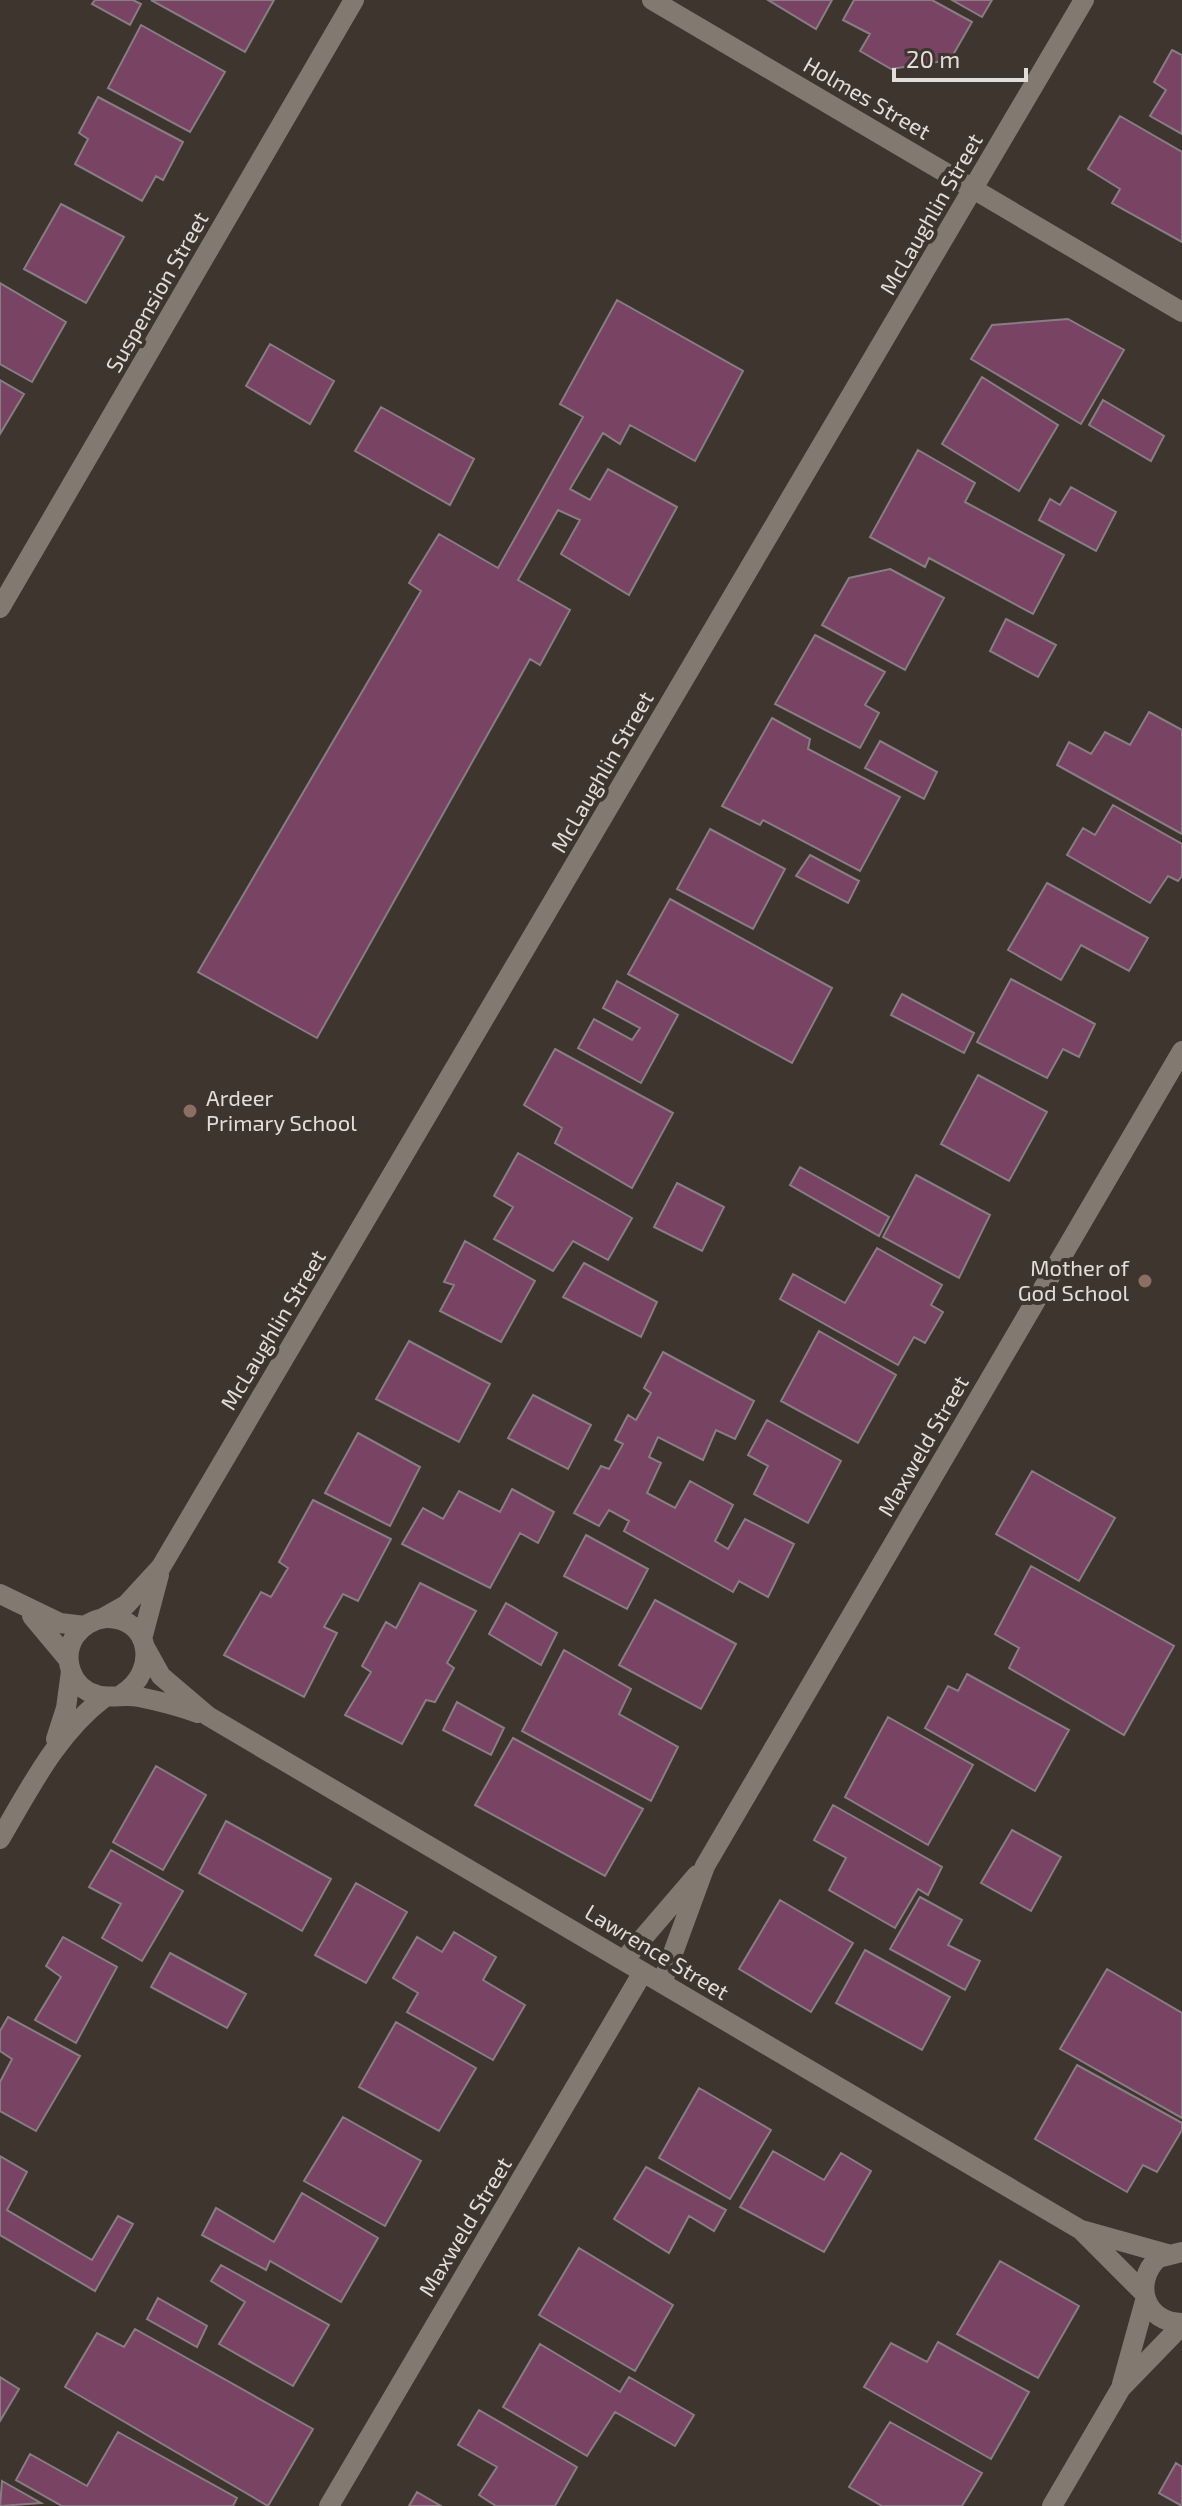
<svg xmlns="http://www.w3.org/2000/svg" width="1182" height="2506" viewBox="0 0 1182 2506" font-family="'Exo 2',sans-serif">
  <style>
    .building { fill: #794364; stroke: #887d83; stroke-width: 2 }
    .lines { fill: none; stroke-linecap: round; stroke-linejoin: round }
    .street { stroke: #827971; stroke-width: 20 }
    .education-dot { fill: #8d6e63; stroke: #3d352e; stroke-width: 3 }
    .labels { text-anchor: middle; stroke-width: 8; stroke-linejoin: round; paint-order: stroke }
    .street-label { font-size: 22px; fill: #e2ddd9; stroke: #3d352e }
    .poi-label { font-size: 22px; fill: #e2ddd9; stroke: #3d352e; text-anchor: start }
  </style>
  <rect width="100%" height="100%" fill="#3d352e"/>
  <!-- building -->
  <path class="building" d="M95,0H133L141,4L130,25L92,4Z
    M151,0H274L245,52Z
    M768,0H832L816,29Z
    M854,0H932L972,22L950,60L891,69L860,51L870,34L843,20Z
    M952,0H992L982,17Z
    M141,25L225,72L190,132L108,88Z
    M1172,50L1182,55V134L1150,116L1166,90L1154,82Z
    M98,97L183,142L163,180L156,176L142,201L75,164L88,139L79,133Z
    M1120,116L1182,152V242L1112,203L1120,189L1088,169Z
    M61,204L124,237L86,303L24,269Z
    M0,283L66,322L32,382L0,364Z
    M617,300L743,371L695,461L630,425L620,444L603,433L570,489L590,500L608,469L677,507L629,595L561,554L580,520L558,510L518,580L570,610L540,665L530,659L317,1038L198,972L421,591L409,583L439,534L498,568L583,417L560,404Z
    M1068,319L1124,350L1081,424L971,359L992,325Z
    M270,344L334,381L310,424L246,386Z
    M982,377L1058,425L1019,491L942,444Z
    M0,380L24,394L0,434Z
    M1103,400L1164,436L1151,461L1089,425Z
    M381,407L474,459L450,505L355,451Z
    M918,450L975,483L965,502L1064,555L1033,614L929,558L925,567L870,537Z
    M1071,487L1116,512L1096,551L1039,520L1050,499L1060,505Z
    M890,569L944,598L905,670L822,625L849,578Z
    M1006,619L1056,645L1038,677L990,651Z
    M815,635L885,672L865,705L879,713L860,748L775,704Z
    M1149,712L1182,730V834L1057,765L1069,742L1091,754L1105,732L1130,745Z
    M772,718L810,739L808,749L900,797L860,871L763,820L760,825L722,806Z
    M880,741L937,772L924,799L865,768Z
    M1113,805L1182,844V876L1178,881L1168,876L1150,903L1067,855L1083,828L1095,835Z
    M710,829L785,869L753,929L677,889Z
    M810,855L859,881L848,903L796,876Z
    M1047,883L1148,938L1129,971L1081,945L1061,980L1008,950Z
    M670,899L832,988L792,1063L628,974Z
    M1011,979L1095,1024L1079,1057L1063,1049L1047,1078L977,1042Z
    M617,981L678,1015L641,1083L578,1048L594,1019L632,1040L640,1028L603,1008Z
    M902,994L974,1033L964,1053L891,1015Z
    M555,1049L673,1113L632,1188L555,1143L562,1128L524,1105Z
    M978,1075L1047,1112L1009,1181L941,1144Z
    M518,1153L632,1218L608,1260L573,1241L553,1271L494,1239L513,1207L494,1196Z
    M800,1167L889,1217L879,1236L790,1185Z
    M916,1175L990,1215L959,1278L883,1237Z
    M677,1183L724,1207L702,1251L654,1227Z
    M465,1241L535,1281L501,1342L440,1311L454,1285L444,1282Z
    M877,1248L942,1285L931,1305L943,1312L925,1343L914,1337L898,1365L780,1299L793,1274L845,1303Z
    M584,1263L657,1302L641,1337L563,1297Z
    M819,1331L896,1375L858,1443L781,1401Z
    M409,1341L490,1384L459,1442L376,1399Z
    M663,1352L754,1401L735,1439L716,1430L703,1460L658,1437L649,1457L661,1463L647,1493L675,1508L690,1481L733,1505L715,1541L728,1549L745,1519L794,1544L768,1597L739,1581L733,1592L624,1531L629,1521L609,1510L599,1526L574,1513L601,1466L609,1469L623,1444L615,1440L628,1415L636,1420L651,1393L644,1388Z
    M533,1395L591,1425L568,1469L508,1438Z
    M767,1420L841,1461L808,1523L754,1494L768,1466L748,1455Z
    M358,1433L420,1467L390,1526L325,1493Z
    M1032,1471L1115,1518L1079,1581L996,1534Z
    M512,1489L554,1512L538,1543L520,1533L490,1588L402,1544L423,1508L443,1519L459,1491L500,1512Z
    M313,1500L391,1539L358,1601L343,1594L324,1627L337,1633L304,1697L224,1655L261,1592L271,1597L288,1568L279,1562Z
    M586,1535L648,1569L627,1609L564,1576Z
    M1031,1566L1174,1646L1124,1735L1009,1668L1019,1648L995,1634Z
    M420,1583L476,1611L447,1663L454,1668L435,1702L426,1700L402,1744L345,1715L371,1672L362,1666L386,1622L396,1628Z
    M655,1600L736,1644L701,1709L619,1665Z
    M506,1603L557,1633L541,1665L489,1634Z
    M564,1650L631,1689L619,1714L678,1747L651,1801L522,1731Z
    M967,1674L1069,1730L1035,1791L925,1728L948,1686L958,1691Z
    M457,1702L504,1728L491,1755L443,1730Z
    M888,1717L973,1765L928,1845L845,1797Z
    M513,1738L643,1809L605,1876L475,1805Z
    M156,1766L206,1795L163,1870L113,1842Z
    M833,1805L942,1867L928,1895L918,1889L895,1928L829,1890L846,1858L814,1840Z
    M226,1821L331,1879L302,1931L199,1873Z
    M1012,1830L1061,1857L1031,1911L981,1883Z
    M111,1850L183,1891L142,1961L102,1938L121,1904L89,1887Z
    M356,1883L407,1912L366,1983L315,1955Z
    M920,1897L962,1920L948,1945L980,1961L965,1990L890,1949Z
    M780,1900L853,1943L811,2012L739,1969Z
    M454,1932L496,1957L483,1980L525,2005L493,2060L407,2012L418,1993L393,1978L417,1937L442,1952Z
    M63,1937L117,1967L76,2043L35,2020L61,1977L46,1966Z
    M865,1950L950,1997L922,2050L836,2003Z
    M170,1953L246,1994L227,2028L151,1987Z
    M1107,1969L1182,2013V2118L1060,2049Z
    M8,2017L80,2056L36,2131L0,2111V2082L12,2059L0,2051V2031Z
    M396,2022L476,2068L439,2131L359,2087Z
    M1077,2065L1182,2123V2130L1157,2172L1143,2165L1127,2192L1035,2139Z
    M699,2088L771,2130L730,2199L659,2158Z
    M343,2117L421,2161L385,2226L304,2181Z
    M773,2151L824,2180L841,2153L871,2171L824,2252L740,2207Z
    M0,2156L27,2172L7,2210L92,2260L118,2216L133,2224L95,2291L0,2235Z
    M646,2167L726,2210L714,2231L689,2216L669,2253L614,2219Z
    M302,2193L378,2238L341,2302L270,2261L266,2270L202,2235L216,2208L274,2242Z
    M579,2248L673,2305L635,2371L539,2315Z
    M1000,2261L1079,2306L1038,2378L957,2334Z
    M221,2265L329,2325L293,2386L219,2344L245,2302L211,2281Z
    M158,2298L207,2326L197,2347L147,2319Z
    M135,2329L313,2429L268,2506L65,2387L97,2333L124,2347Z
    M938,2342L1029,2392L991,2459L864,2387L891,2343L927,2362Z
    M540,2344L620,2392L629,2377L694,2415L675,2446L615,2412L587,2456L503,2407Z
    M0,2377L19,2389L0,2421Z
    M479,2410L577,2467L555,2506H496L479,2495L497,2467L458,2445Z
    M890,2422L982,2473L962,2506H882L849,2487Z
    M118,2432L237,2498L233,2506H62L16,2480L30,2454L87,2486Z
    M1176,2463L1182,2467V2506L1159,2493Z
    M2,2481L41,2503L0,2506Z
    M417,2492L441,2506H409Z"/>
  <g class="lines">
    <!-- street -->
    <path class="street" d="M652,0L1182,312
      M0,608L354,0
      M0,1594L60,1623L85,1626
      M32,1616L68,1659
      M103,1618L126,1605L161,1567L1084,0
      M142,1639L159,1575
      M146,1649L161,1676L208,1716L1081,2230L1167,2254
      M122,1694C159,1672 151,1617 106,1618C94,1619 82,1626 75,1636C61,1658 71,1688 97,1695C110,1699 125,1694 139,1697C159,1701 178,1706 198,1713
      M56,1739L66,1708L71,1671
      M0,1839C30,1788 57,1733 105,1697
      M624,1960L697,1875
      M662,1983L705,1866L1182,1051
      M1081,2230L1144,2293
      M1182,2252L1158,2258C1132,2283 1145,2323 1182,2323
      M1122,2384L1145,2301
      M329,2506L643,1972
      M1052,2506L1121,2388L1182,2325"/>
  </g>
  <!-- markers -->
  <g class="education-dot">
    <circle cx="190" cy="1111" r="8"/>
    <circle cx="1145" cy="1281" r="8"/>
  </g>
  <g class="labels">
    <!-- street labels -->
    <g class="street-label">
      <text transform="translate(867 98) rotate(30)" y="8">Holmes Street</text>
      <text transform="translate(931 214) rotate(-60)" y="8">McLaughlin Street</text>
      <text transform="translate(157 292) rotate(-60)" y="8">Suspension Street</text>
      <text transform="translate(602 772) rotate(-60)" y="8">McLaughlin Street</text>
      <text transform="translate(273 1330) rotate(-59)" y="8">McLaughlin Street</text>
      <text transform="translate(923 1446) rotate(-60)" y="8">Maxweld Street</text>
      <text transform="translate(657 1952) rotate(31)" y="8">Lawrence Street</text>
      <text transform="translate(465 2227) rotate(-59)" y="8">Maxweld Street</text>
    </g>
    <!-- poi labels -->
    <g class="poi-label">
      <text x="206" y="1106">Ardeer<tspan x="206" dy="25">Primary School</tspan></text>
      <text x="1129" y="1276" text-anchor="end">Mother of<tspan x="1129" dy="25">God School</tspan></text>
    </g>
  </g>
  <!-- scale -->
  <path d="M894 68v12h132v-12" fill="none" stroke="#e2ddd9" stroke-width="4"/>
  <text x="906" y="68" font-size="24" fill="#e2ddd9" stroke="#3d352e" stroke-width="6" paint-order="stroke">20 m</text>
</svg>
